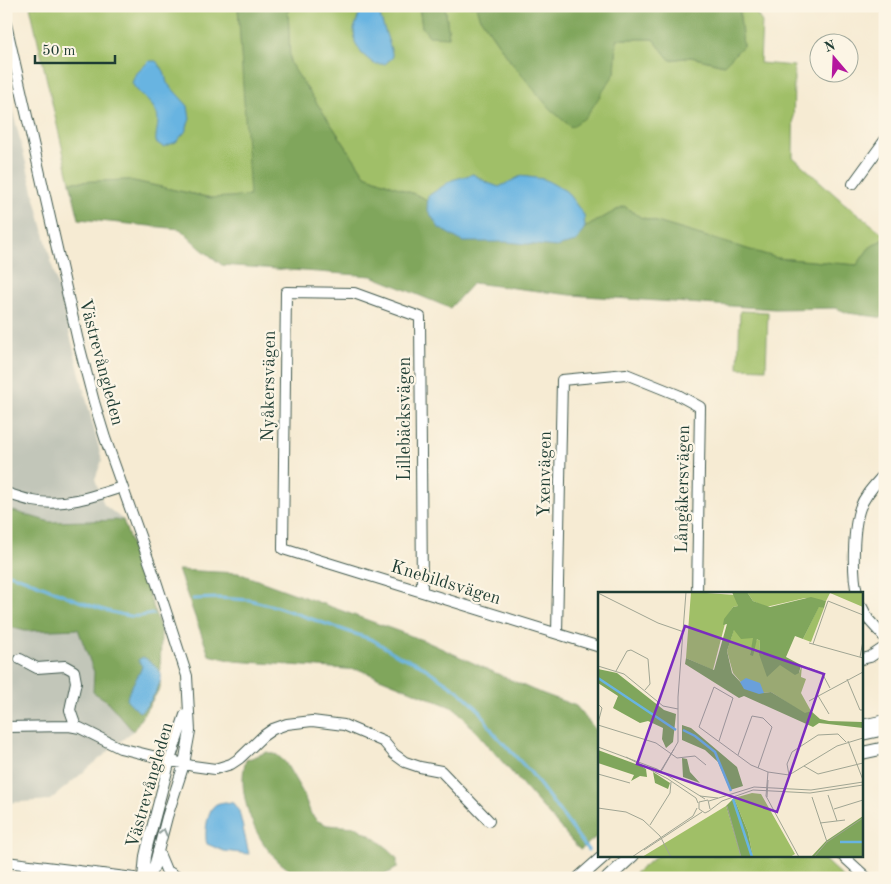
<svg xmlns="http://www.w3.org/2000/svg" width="891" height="884" viewBox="0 0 891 884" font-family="'Old Standard TT',serif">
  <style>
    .industrial { fill: #c2c6b9 }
    .green { fill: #a0bf67; stroke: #607e4e }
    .forest { fill: #80a65c; stroke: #507248 }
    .water { fill: #68b4e1; stroke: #44788a }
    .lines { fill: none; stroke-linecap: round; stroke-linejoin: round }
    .stream { stroke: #68b4e1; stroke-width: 3 }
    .minor-casing { stroke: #3f574c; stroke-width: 12 }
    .major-casing { stroke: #3f574c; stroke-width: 14 }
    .minor { stroke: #fff; stroke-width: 10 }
    .major { stroke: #fff; stroke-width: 12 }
    .oneway { stroke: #8f9e9a }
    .labels { text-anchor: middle; stroke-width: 4.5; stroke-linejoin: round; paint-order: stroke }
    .street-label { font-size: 18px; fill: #1f3d34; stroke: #fcf5e5 }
    .inset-river { fill: none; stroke: #68b4e1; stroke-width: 2.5 }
    .inset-road { fill: none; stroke: #a0a593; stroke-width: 1 }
    .view { fill: #7b2cbf; fill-opacity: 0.15; stroke: #7b2cbf; stroke-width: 2.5 }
    .inset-edge { fill: none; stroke: #1f3d34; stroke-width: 2.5 }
  </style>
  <rect width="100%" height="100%" fill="#fcf5e5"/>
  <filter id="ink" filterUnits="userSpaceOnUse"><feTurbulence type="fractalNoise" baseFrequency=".02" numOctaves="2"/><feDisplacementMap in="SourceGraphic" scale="10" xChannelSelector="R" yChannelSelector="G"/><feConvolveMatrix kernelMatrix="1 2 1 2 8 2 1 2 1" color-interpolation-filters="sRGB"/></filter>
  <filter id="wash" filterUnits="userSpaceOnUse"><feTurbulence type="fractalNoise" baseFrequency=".0096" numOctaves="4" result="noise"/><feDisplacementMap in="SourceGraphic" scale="20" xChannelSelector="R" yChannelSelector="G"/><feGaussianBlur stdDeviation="1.12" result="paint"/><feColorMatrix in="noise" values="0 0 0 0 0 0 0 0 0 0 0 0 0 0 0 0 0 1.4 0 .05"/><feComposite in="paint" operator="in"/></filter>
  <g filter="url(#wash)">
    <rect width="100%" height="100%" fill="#f6ebd3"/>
    <!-- industrial -->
    <path class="industrial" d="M6,85L102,460L95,479L104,505L123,520L50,522L6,509Z
      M6,626L25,631L78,628L94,672L93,692L106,700L133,731L50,800L6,803Z"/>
    <!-- green -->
    <path class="green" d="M30,6H238L251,196L212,198L129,180L70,182Z
      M288,6H419L422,27L449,37L445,6H476L479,16L511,62L615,73L617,39H653L670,60L691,57L723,65L743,46L739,6H751L762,22L760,63L794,66L793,157L844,203L885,235V238L869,248L857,265L777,258L640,217L624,206L572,235L463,230L422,197L365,175L290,63Z
      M740,311L768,312L766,369L738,368Z
      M658,855H819L844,878H629Z"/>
    <!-- forest -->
    <path class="forest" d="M238,6H288L290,63L365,175L422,197L463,230L572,235L624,206L640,217L777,258L857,265L869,248L885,238V318L848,313L836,308L775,309L571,295L473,283L450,308L372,276L222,265L200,248L180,229L79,219L70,182L129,180L211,198L250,196Z
      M419,6H445L449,37L429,36L422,27Z
      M476,6H739L743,46L724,65L691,57L670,60L653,39H617L615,73L586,117L571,127L550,109L511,62L479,16Z
      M6,509L50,522L123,520L161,630L160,688L133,731L106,700L93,692L94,672L78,629L25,631L6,626Z
      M178,570L238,573L425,641L533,690L576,706L600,735V834L580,850L456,709L360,670L234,661L209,655Z
      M267,752L277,755L285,762L303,793L311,814L318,821L327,825L356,827L376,839L390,850L397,859V868C381,879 365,878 346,878C333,878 317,880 304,876C264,866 233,798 246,760Z"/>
    <!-- water -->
    <path class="water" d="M362,6H377C382,24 389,40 393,57L385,64H374L362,54L355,42L354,29Z
      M149,61H156L164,71L167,83L188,106L190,119L185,132L176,142L163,147L156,142C155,133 160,123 157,114C153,102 138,95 132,83L135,75Z
      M473,174L488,183L499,187L521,176L544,179L566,191L584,215L585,227L576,242L556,247L507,242H463L439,228L427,209L428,196L452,180Z
      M143,657C149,660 159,668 161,674C163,683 147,710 139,712L127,700C128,687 139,678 142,666L138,660Z
      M225,802L233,803L239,811L249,854L224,851L207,844C204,837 207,813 213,807C216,803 220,803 225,802Z"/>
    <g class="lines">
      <!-- stream -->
      <path class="stream" d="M6,573C48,585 86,609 130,616C137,617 146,615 153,614
        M193,599L218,598L250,600L277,607L373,640L399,656L419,664L460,692L480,711L493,732L531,773L588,850"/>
    </g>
  </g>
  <g filter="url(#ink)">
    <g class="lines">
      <!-- minor casing -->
      <g class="minor-casing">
        <path id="minor" d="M882,6L885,8
          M6,24L78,341L94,402L105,438L156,581L187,676L190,731L184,764L167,817L154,867L148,878
          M853,184L885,140
          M6,493C15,496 24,499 33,501C63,507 95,496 122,487
          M422,591L420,317L354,293L286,292L283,549L600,647
          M857,593C852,573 853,527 860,508C865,494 876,484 885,473
          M862,607L868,619L885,638
          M557,633L562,380L626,374L678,395L700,407L697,593
          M20,659L37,668L65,666L74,671L76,682L70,710L76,727
          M862,659L870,657L885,647
          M862,725L885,720
          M6,727L69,726L80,728L120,748L193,766L215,769L231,764L240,758L263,736L273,729L287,724L312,721L344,725L384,742L394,754L405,762L420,767L441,771L489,821
          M158,851L166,870L179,878
          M842,855L867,878
          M6,862L134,878
          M6,877L18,878
          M143,878L145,856L148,843L170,760L185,715"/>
      </g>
      <!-- major casing -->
      <g class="major-casing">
        <path id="major" d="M862,734L885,729
          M862,753L885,748
          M579,878L605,855
          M608,878L633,855"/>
      </g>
      <!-- minor -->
      <use href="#minor" class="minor"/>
      <!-- major -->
      <use href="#major" class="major"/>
    </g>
    <!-- one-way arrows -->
    <defs><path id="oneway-chevron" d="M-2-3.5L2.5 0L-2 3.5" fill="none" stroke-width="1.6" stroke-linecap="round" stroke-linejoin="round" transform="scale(1.25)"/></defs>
    <use class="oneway" href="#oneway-chevron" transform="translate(163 832) rotate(-76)"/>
  </g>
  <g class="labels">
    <!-- street labels -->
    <g class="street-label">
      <text transform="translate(102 362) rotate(75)" y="6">Västrevångleden</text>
      <text transform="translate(268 386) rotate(-89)" y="6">Nyåkersvägen</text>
      <text transform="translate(404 419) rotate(-90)" y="6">Lillebäcksvägen</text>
      <text transform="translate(544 474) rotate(-89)" y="6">Yxenvägen</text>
      <text transform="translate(682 489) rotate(-89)" y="6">Långåkersvägen</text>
      <text transform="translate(446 582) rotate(17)" y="6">Knebildsvägen</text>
      <text transform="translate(149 785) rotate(-74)" y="6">Västrevångleden</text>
    </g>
  </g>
  <!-- overview -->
  <g transform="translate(598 592)">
    <rect width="265" height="265" fill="#f6ebd3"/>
    <path d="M93,0L138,3L140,14L135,15L129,24L115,78L88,66ZM149,0H265V15L232,1L228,9L207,6L168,15L155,9ZM221,14L226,16L213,50L205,47ZM136,37L148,46H156L152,63L159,47L162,49L161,62L201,81L204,73L203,85L208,87L203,101L213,119L207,122L173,100L164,101L147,95L135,81L129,59ZM154,201L163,202L197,262L192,265H155L150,240L136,206ZM128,214L143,265H44Z" fill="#a0bf67"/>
    <path d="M134,0H149L155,9L172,15L213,5L228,9L226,16L221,15L205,47L197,44L188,65L203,73L201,81L197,83L182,73L169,85L161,62L162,49L159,47L155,64L152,63L155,46L143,47L136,38L129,59L134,81L147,95L164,101L173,100L207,121L213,119L222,127L231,129L265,130V136L221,131L215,135L146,104L141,106L87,72L88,66L116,78L129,32L125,33L126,27L135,15L140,14ZM0,77L19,81L66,118L78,122L75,150L68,156L64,147L65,136L50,129L42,131L15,116L20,104L0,91ZM84,133L93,136L139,175L145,194L132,198L120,170L107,158L84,148ZM0,158L43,174L48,177L49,185L42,184L33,189L36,183L0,171ZM84,166L89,167L92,180L102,191L85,185ZM55,180L72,191L70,197L57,191ZM136,206L150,240L155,265H143L128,214ZM265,224V265H213L228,249Z" fill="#80a65c"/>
    <path d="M148,86L162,91L166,101L161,102L146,97L142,90Z" fill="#68b4e1"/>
    <path class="inset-river" d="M0,86L78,138M85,138L97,144L117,160L133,199M135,207L154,265M242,250H265"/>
    <path class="inset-road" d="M0,1L60,31L86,40M211,51L265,66M215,52L230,9L265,23M262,65L265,49M0,74L26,82L65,114L80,117M211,76L224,81L232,96M18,79L29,59L33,58L50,67L52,92L47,98M249,87L262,118H265M219,102L231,122M211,109L265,80M0,112L4,116L0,131M0,133L58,151L79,166L97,164L108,173M121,149L135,106L116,95L101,135L153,173L170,180M250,149L265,188M0,155L59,177L107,207M140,163L154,124L165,126L174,135L160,176M28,165L70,187L98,206L100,211M206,174L220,182L265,171M58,180L64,178L80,150V105L88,0M62,180L76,157M0,182L32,191M191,183L189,172L194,160L220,143L240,142L248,150M230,203L239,229M102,204L120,206M169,205L170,188M214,205L229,250M111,209L156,195L213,198L265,190M129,214L143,265M0,216L28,220L45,228L62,244L73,265M112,217L110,208L101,210V217L107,221L111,219L124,209L155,198L212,201L265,193M236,217L265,208M222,231L247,228M52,233L72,201L73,190M46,258L104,220M34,265L95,224L99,216M201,265L168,204L170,180L191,183L239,154L265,146M216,265L229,250L265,226"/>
    <path class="view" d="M87,34L226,82L179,220L39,172Z"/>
    <rect width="265" height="265" class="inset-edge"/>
  </g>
  <!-- margin -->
  <rect width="891" height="884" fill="none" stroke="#fcf5e5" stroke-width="25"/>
  <!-- north arrow -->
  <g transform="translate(834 58) rotate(341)"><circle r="24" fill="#fcf5e5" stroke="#a4ab9e"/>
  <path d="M0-4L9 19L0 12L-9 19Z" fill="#b5179e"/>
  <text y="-8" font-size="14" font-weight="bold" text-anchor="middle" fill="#1f3d34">N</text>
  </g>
  <!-- scale -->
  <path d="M35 55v8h80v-8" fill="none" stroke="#1f3d34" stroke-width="2.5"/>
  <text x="42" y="55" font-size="15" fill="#1f3d34" stroke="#fcf5e5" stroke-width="4" paint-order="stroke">50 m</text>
</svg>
